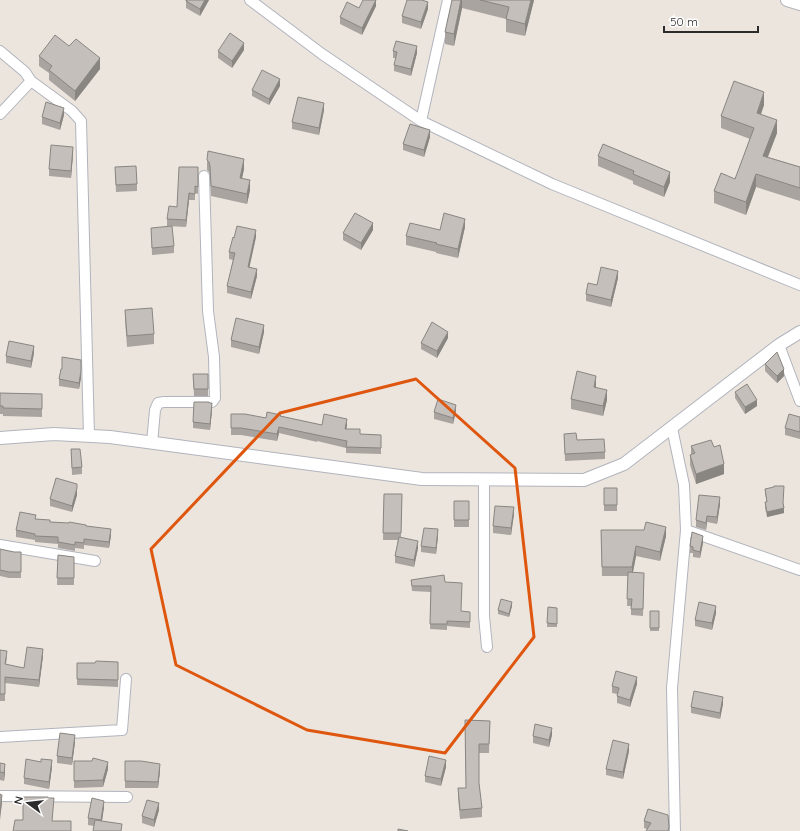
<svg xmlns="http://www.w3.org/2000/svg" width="800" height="831" viewBox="0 0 800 831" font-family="Quicksand,sans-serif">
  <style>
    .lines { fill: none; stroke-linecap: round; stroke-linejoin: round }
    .minor-casing { stroke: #b1b4bd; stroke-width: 12 }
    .tertiary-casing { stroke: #b1b4bd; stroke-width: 14 }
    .minor { stroke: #fff; stroke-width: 10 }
    .tertiary { stroke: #fff; stroke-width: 12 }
    .wall { fill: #a9a4a0 }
    .shaded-wall { fill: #898682 }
    .building { fill: #c4bfba; stroke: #898682 }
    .marked { fill: none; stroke: #df570e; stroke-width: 3; stroke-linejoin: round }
  </style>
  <rect width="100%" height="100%" fill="#ece5de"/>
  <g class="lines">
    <!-- minor casing -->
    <g class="minor-casing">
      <path id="minor" d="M250,0L322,54L421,121L552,184L800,285
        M0,51L25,72L31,81L72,111L81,121L89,436
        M0,114L31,81
        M421,121L448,0
        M779,345L800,401
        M672,428L684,485L686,530L672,688L675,831
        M152,443L155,410L158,403L164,402H212L215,398L214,357L208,311L204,176
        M484,479V616L487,647
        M686,530L800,570
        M0,545L95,561
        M0,737L122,730L126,679
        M0,796L127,797"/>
    </g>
    <!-- tertiary casing -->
    <g class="tertiary-casing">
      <path id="tertiary" d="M787,0L800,4
        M0,438L54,434L110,437L422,479L584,480L624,464L779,345L800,332"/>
    </g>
    <!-- minor -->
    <use href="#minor" class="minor"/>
    <!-- tertiary -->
    <use href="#tertiary" class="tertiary"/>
  </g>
  <!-- wall -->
  <path class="wall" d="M209,0L200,16L186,8V1Z
    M376,0V6L362,35L340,24V17Z
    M452,0H534L525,36L506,32V19L462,8L454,46L445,44V32Z
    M428,9L421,29L402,23V16Z
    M69,46L100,69L75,101L49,80V73L39,66V56Z
    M244,50L232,68L218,58V51Z
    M393,51L417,53L411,76L394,71V65L396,58H393Z
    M280,86L269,105L252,96V90Z
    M764,105L761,114L777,133L768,157L800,167V201L756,187L746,215L714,203V191L735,179L750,139L721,128V116Z
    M324,110L319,135L292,129V122Z
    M64,115L60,130L42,124V117Z
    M430,137L424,157L403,150V144Z
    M73,154L71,178L49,176V169Z
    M598,156L670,182L664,197L633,184V181L598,166Z
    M207,160L244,169L242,178L250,190L247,204L211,196L210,176L209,172L207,170Z
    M115,167L137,184V191L116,192Z
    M198,167V194L195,193V200H189L186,227L167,226V219L177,207Z
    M465,227L458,258L436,253V252L406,245V236L440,230Z
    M151,228L174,246V253L152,255Z
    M373,230L361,250L343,240V233Z
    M256,237L249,267L257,276L251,299L227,293V286L233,260L229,259V252Z
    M618,278L611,307L586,301V294L597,285Z
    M125,310L154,334V344L127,347L125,320Z
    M264,332L259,354L231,347V340Z
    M448,338L437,358L421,349V343Z
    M34,353L31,368L6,363V356Z
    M765,364L784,376L777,383L765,371Z
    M193,374H208V396H194Z
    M81,378L79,389L59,386V379Z
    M596,386V388L607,400L603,416L571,409V399Z
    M735,392L757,406L745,414L735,398Z
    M0,393L42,394V417L3,416V414H0Z
    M212,410L210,430L193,428V422Z
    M456,411L453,424L434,419V412Z
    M231,414L266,418L281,416L322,425L347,426L346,429L360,434L381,435V454L346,453V448L317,441V442L279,433L277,441L241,435H231Z
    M800,417V439L785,435V428Z
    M564,434L577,440L605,452V459L565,461Z
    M691,446L724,474L696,484L690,465V455H691Z
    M71,449L82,467V474L72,475Z
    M604,488H617V511H604Z
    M765,489L784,504V513L767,517L765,508V502H767L765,494Z
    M384,494H402L401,537L418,548L414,567L395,563V556L398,540H383Z
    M77,495L72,512L50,506V499Z
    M454,501H469V527H454Z
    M720,504L717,524L707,522L706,530L696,527V520Z
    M514,514L511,535L493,533V526Z
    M36,519L50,522L86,526L111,535L109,548L84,545V549L75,548V551L58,548V544L35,542V540L16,537V530Z
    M601,530L666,536L660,561L636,556L633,573H644L643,616L631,615V606H627L628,576H602Z
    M438,536L436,554L421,552V546Z
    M703,543L700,558L693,557V553H690V546Z
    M0,549L14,552H21V578H9L0,576Z
    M58,555L74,557V585H57Z
    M411,580L445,582L461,611L470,617V628L447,626V630L430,629L431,592L412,591Z
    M512,606L509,617L498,614V610Z
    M548,607L557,608V627H547Z
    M650,611H659V631H650Z
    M716,613L712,630L695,626V620Z
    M0,650L7,657L6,665L24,668L43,656L39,687L5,683V701H0Z
    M118,662V687L77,685V663H95Z
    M637,684L630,707L617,703V694L612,693V686Z
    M723,704L720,719L691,713V707Z
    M465,720L490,721L489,753H479V783L482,808V817L460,819L458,797V788H466Z
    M552,735L549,747L533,743V736Z
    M75,742L72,765L57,763V756Z
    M629,751L623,779L606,775V769Z
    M74,761L108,769L103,787L74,788Z
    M125,761L160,771L158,788H125Z
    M41,762L52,767L49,789L24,784V778Z
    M0,763L5,772L4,781L0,780Z
    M446,767L441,786L425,782V776Z
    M104,807L102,821L122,831L88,825V818Z
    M648,809L669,831L647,829L644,828V821Z
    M159,810L154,827L142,823V816Z"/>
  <!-- shaded-wall -->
  <path class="shaded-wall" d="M205,0H209L200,16V9Z
    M376,0V6L362,35V28Z
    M461,0H462V8L454,46V34Z
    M531,0H534L525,36V24Z
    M428,2V9L421,29V22Z
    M244,43V50L232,68V61Z
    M417,46V53L411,76V69Z
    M100,58V69L75,101V91Z
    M280,79V86L269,105V99Z
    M764,92V105L757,125V113Z
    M324,103V110L319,135V128Z
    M64,108V115L60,130V123Z
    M777,120V133L763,169V156Z
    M430,130V137L424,157V150Z
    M73,147V154L71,178V171Z
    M244,159V169L240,188V178Z
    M670,172V182L664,197V187Z
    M756,174V187L746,215V202Z
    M250,180V190L247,204V194Z
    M189,193V200L186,227V220Z
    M465,219V227L458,258V249Z
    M373,223V230L361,250V243Z
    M256,230V237L248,274V267Z
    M257,269V276L251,299V292Z
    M618,271V278L611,307V300Z
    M264,325V332L259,354V347Z
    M448,332V338L437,358V351Z
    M34,346V353L31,368V361Z
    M784,369V376L777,383V376Z
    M81,371V378L79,389V383Z
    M596,376V386L594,397V387Z
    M607,390V400L603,416V406Z
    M757,400V406L745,414V407Z
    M212,403V410L210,430V424Z
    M456,405V411L453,424V418Z
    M347,419V426L345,435V429Z
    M279,427V433L277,441V434Z
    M724,464V474L696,484V474Z
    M77,488V495L72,512V506Z
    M720,497V504L717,524V517Z
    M514,507V514L511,535V528Z
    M783,508H784V513L767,517V512Z
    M707,516V522L706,530V523Z
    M666,527V536L660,561V552Z
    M111,529V535L109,548V542Z
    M438,529V536L436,554V548Z
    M703,536V543L700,558V552Z
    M418,541V548L414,567V560Z
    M636,546V556L632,576V567Z
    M512,602V606L509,617V614Z
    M716,606V613L712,630V623Z
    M43,649V656L39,687V680Z
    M637,677V684L630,707V700Z
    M723,697V704L720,719V713Z
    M552,728V735L549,747V740Z
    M75,735V742L72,765V758Z
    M629,744V751L623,779V772Z
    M52,760V767L49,789V782Z
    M446,760V767L441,786V779Z
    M108,762V769L103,787V780Z
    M5,764V772L4,781V773Z
    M160,764V771L158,788V782Z
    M2,795V803L0,820V812Z
    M104,801V807L101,827V820Z
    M159,803V810L154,827V820Z"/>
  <!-- building -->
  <path class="building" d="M186,0H205L200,9L186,1Z
    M363,0H376L362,28L340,17L347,2L359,8Z
    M407,0H422L428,2L421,22L402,16Z
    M452,0H461L454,34L445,32Z
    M480,0H531L525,24L506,19L509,7Z
    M230,33L244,43L232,61L218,51Z
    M55,35L69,46L76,39L100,58L75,91L49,70L52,66L39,56Z
    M396,41L417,46L411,69L394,65L397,52L393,51Z
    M262,70L280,79L269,99L252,90Z
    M734,81L764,92L757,113L777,120L763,156L800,167V188L756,174L746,202L714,191L721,173L735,179L754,128L721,116Z
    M298,97L324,103L319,128L292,122Z
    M46,102L64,108L60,123L42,117Z
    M410,124L430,130L424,150L403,144Z
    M603,144L670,172L664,187L633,174L634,171L598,156Z
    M51,145L73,147L71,171L49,169Z
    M208,151L244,159L240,178L250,180L247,194L211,186L210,166L209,162L207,160Z
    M136,166L137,184L116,185L115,167Z
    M179,167H198V187L195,186V194L189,193L186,220L167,219L169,206L177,207Z
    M355,213L373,223L361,243L343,233Z
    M444,213L465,219L458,249L436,244L437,243L406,236L410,223L440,230Z
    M172,226L174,246L152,248L151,228Z
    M237,226L256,230L248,267L257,269L251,292L227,286L235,253L229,252L233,237L234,238Z
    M601,267L618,271L611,300L586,294L588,283L597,285Z
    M152,308L154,334L127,336L125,310Z
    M236,318L264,325L259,347L231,340Z
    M432,322L448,332L437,351L421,343Z
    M9,341L34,346L31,361L6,356Z
    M777,352L784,369L777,376L765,364Z
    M62,357L81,360V371L79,383L59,379L61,369H62Z
    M577,371L596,376L594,387L607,390L603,406L571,399Z
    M193,374H208V389H194Z
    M747,384L757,400L745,407L735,392Z
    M0,393L42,394V409L3,408V406H0Z
    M438,399L456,405L453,418L434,412Z
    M194,402H209L210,403H212L210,424L193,422Z
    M267,412L281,415L280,416L322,425L324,414L347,419L345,429H360V434L381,435V448L346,447L347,441L317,435L279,427L277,434L241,428H231V414H245L266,418Z
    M789,414L800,417V432L785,428Z
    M576,433L577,440L604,439L605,452L565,454L564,434Z
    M711,440L714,447L720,445L724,464L696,474L690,455L695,453L691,446Z
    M71,449H80L82,467L72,468Z
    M56,478L77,484V488L72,506L50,499Z
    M774,486H784L783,503L784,508L767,512L765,502H767L765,489L774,487Z
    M604,488H617V505H604Z
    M384,494H402L401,533H383Z
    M699,495L720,497L717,517L707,516L706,523L696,520Z
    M454,501H469V520H454Z
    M495,506L514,507L511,528L493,526Z
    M20,512L36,515L35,519L50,520V522L69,523V522L86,525V526L111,529L109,542L84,539V543L75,542V545L58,542V537L35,536V534L16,530Z
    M646,522L666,527L660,552L636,546L632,567H602L601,530H644Z
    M424,528L438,529L436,548L421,546Z
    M692,532L703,536L700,552L693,550V547L690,546Z
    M399,537L418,541L414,560L395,556Z
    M0,549L14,552H21V572H9L0,570Z
    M58,555L74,557V578H57Z
    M628,572L644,573L643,609H631L632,599H627Z
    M444,575L445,582L462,583L461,611L470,612V622L447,621V624H430L431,586H412L411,580Z
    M501,599L512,602L509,614L498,610Z
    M699,602L716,606L712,623L695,620Z
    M548,607L557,608V624L547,623Z
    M650,611H659V628H650Z
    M27,647L43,649L39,680L5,677V694H0V650L7,651L5,664L24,668Z
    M96,661L118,662V680L77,679V663H95Z
    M616,671L637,677L630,700L617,696L619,688L612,686Z
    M694,691L723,697L720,713L691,707Z
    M465,720L490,721L489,744H479V783L482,808L460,810L458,788H466Z
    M535,724L552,728L549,740L533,736Z
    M60,733L75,735L72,758L57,756Z
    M613,740L629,744L623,772L606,769Z
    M429,756L446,760L441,779L425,776Z
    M93,758L108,762L103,780L74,781V761H92Z
    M26,759L41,762V759L52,760L49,782L24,778Z
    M125,761H141L160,764L158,782L125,781Z
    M0,763L5,764L4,773L0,772Z
    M0,794L2,795L0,812Z
    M23,797H48V798H54L52,821H71V831H13L15,820H23Z
    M92,798L104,801L101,820L88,818Z
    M147,800L159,803L154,820L142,816Z
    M648,809L668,815L669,827L668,831H646L651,823L644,821Z
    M95,820L122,824L121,831H93Z
    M398,829L408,831H398Z"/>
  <!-- marked area -->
  <path class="marked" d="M416,379L515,468L534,637L445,753L307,730L176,665L151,549L280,413Z"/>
  <!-- north arrow -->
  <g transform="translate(28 803) rotate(285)" stroke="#ffffff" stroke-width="3" paint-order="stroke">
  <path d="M0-3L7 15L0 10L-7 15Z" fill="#2b2b2b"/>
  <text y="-6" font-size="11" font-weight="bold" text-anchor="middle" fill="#2b2b2b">N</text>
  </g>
  <!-- scale -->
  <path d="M664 26v6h94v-6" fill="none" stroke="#2b2b2b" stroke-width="2"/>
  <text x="670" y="26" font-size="12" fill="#2b2b2b" stroke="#ffffff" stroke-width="3" paint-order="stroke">50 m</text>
</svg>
